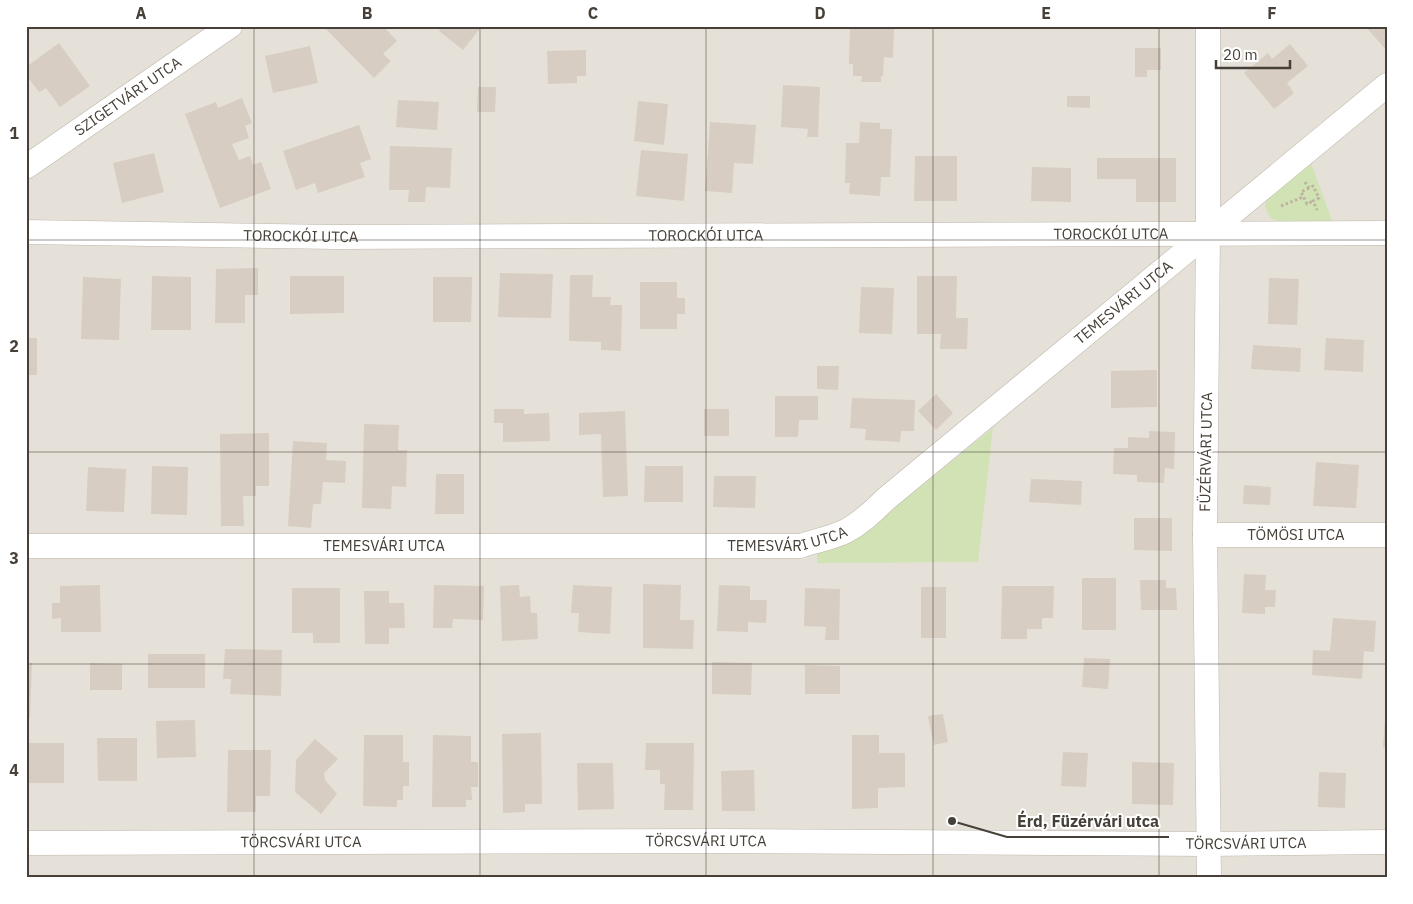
<svg xmlns="http://www.w3.org/2000/svg" width="1413" height="904" viewBox="0 0 1413 904" font-family="'IBM Plex Sans',sans-serif">
  <style>
    .residential { fill: #e6e1d8 }
    .green { fill: #d1e3b5 }
    .building { fill: #d7cdc2 }
    .lines { fill: none; stroke-linecap: round; stroke-linejoin: round }
    .minor-casing { stroke: #beb6ac; stroke-width: 25 }
    .path { stroke: #beb19f; stroke-width: 3; stroke-dasharray: 2.5 2.5; stroke-linecap: butt }
    .minor { stroke: #fff; stroke-width: 24 }
    .grid { fill: none; stroke: #464038; stroke-width: 1; stroke-opacity: 0.55 }
    .labels { text-anchor: middle; stroke-width: 4; stroke-linejoin: round; paint-order: stroke }
    .street-label { font-size: 15px; fill: #464038; stroke: #fff }
    .leader { fill: none; stroke: #464038; stroke-width: 2 }
    .callout-dot { fill: #464038; stroke: #fff; stroke-width: 2 }
    .callout-label { font-size: 16px; text-anchor: middle; font-weight: bold; fill: #464038; stroke: #fff; stroke-width: 4; stroke-linejoin: round; paint-order: stroke }
    .neatline { fill: none; stroke: #464038; stroke-width: 2 }
    .grid-label { font-size: 16px; text-anchor: middle; font-weight: bold; fill: #464038 }
  </style>
  <rect width="100%" height="100%" fill="#f3efe9"/>
  <!-- residential -->
  <path class="residential" d="M26,26H1387V878H26Z"/>
  <!-- green -->
  <path class="green" d="M1310,160L1334,226L1278,221L1272,219L1268,214L1265,206L1268,196Z
    M993,428L978,562L817,563V548L878,521Z"/>
  <!-- building -->
  <path class="building" d="M329,26H389L386,29L397,41L383,54L391,61L374,78L326,29Z
    M443,26H482L463,50L439,31Z
    M850,26H894L893,58L884,57L883,76H881V82H861L862,76H853V64H849Z
    M1365,26H1387V51Z
    M59,43L90,86L60,107L46,88L39,92L26,75V67Z
    M1290,44L1308,66L1287,83L1294,93L1274,109L1244,73L1268,53L1272,59Z
    M310,46L318,83L273,93L265,56Z
    M1135,48H1161V70H1147V77H1135Z
    M586,50V76H577V83L548,84L547,51Z
    M783,85L820,87L818,137H807L808,129L781,127Z
    M478,87H496L495,112H477Z
    M1067,96H1090V108L1067,107Z
    M242,98L252,123L245,126L249,138L232,144L239,160L250,156L253,165L261,162L271,189L220,208L185,114L216,102L218,108Z
    M398,100L439,102L437,130L396,127Z
    M638,101L668,104L664,145L634,141Z
    M710,122L756,125L753,164L734,163L732,193L705,191Z
    M860,122L880,123V129H892L890,177H881L880,196L849,194L850,183H845L846,143H859Z
    M359,125L371,159L360,163L365,177L318,193L315,183L296,190L283,151Z
    M390,146L452,148L450,188L426,187L425,202H408L409,190H389Z
    M641,150L688,154L684,201L636,196Z
    M154,153L164,192L122,203L113,163Z
    M915,156H957V201H914Z
    M1097,158H1176V202H1136V179H1097Z
    M1032,167L1071,168V202L1031,201Z
    M258,268V295H245V323H215L216,269Z
    M500,273L553,274L551,318L498,317Z
    M570,275H593L592,297H611L610,305H622L621,351L601,350V342L569,341Z
    M152,276L191,277V330H151Z
    M290,276H344V313L290,314Z
    M917,276H957L956,318H968L967,349H940L941,334H917Z
    M83,277L121,279L119,340L81,339Z
    M433,277H472L471,322H433Z
    M1269,278L1299,279L1297,325L1268,324Z
    M1385,278H1387V314H1385Z
    M640,282H677V298H685V314H677V329H640Z
    M861,287L894,288L892,334L859,333Z
    M26,338H37V375H26Z
    M1326,338L1364,340L1363,372L1324,370Z
    M1253,345L1301,348L1300,372L1251,369Z
    M817,366H839L838,390L817,389Z
    M1157,370V407L1111,408V371Z
    M936,394L953,413L936,430L918,411Z
    M775,396H818V420H799L798,437H775Z
    M852,398L915,400L914,431H901L900,442L865,440L866,429L850,428Z
    M494,409H524V414L549,413L550,441L503,442V423H494Z
    M704,409H729V436H704Z
    M625,411L628,496L603,497L601,434L579,435V413Z
    M364,424L399,425L398,450H407L406,487L392,486L391,509L362,508Z
    M1149,431L1175,432L1174,469L1165,468L1164,483L1137,482V475L1113,474L1114,448H1128V437L1149,438Z
    M269,433V486H256V496H243L244,526H221L220,434Z
    M293,441L327,443L326,460L346,461L345,483L323,482L321,504H313L311,528L288,526Z
    M1316,462L1359,465L1356,508L1313,506Z
    M152,466L188,467L187,515L151,514Z
    M645,466H683V502H644Z
    M88,467L126,469L124,512L86,511Z
    M436,474H464V514H435Z
    M714,476H756L755,508L713,507Z
    M1031,479L1082,481L1081,505L1029,502Z
    M1244,485L1271,487L1270,505L1243,504Z
    M1134,518H1172V551L1134,550Z
    M1244,574L1266,575L1265,590H1276L1275,607H1265V614L1242,613Z
    M1082,578H1116V630H1082Z
    M1140,580H1166V588H1176L1177,610H1141Z
    M643,584L681,585L680,620H694L693,649L643,648Z
    M100,585L101,632H61V618L52,619V603H60V586Z
    M434,585L484,586L483,620L453,619L452,628H433Z
    M519,585L520,597L530,596L531,613H537L538,639L502,641L500,586Z
    M573,585L612,587L610,634L578,632L579,613H571Z
    M719,585L750,586V600H767L766,623L748,622V632L717,631Z
    M1002,586H1054L1053,618H1042V629H1027V639H1001Z
    M921,587H946V638H921Z
    M292,588H340V643H313V633H292Z
    M805,588L840,589L839,640H825L826,627L804,626Z
    M364,591H389V603H404L405,628H389V644H365Z
    M1333,618L1376,621L1374,652L1364,651L1362,679L1312,675L1313,650L1330,651Z
    M225,649L282,650L281,696L230,694L231,679H223Z
    M148,654H205V688H148Z
    M1084,658L1110,659L1108,689L1082,687Z
    M712,662L752,663L751,695L712,694Z
    M26,663H32L30,718H26Z
    M90,663L122,664V690H90Z
    M805,665L840,666V694H805Z
    M943,714L948,742L934,745L928,716Z
    M1385,717H1387V747H1383Z
    M195,720L196,757L157,758L156,721Z
    M541,733L542,804H525V812L503,813L502,734Z
    M364,735H403V762H409V786H403V800H397V807L363,806Z
    M433,735L471,736V762H478V787H471L472,800H466V807H432Z
    M852,735H879V753H905V787L878,788V808L852,809Z
    M97,738H137V781H98Z
    M315,739L338,759L324,773L325,780L337,794L321,814L295,792L296,760Z
    M26,743H64V783H26Z
    M646,743H694L693,810H664L665,784H660V770H645Z
    M228,750H271L270,796H256V812H227Z
    M1063,752L1088,753L1086,787L1061,786Z
    M1132,762L1174,763L1173,805L1132,804Z
    M577,763H613L614,809L578,810Z
    M754,770L755,811H722L721,771Z
    M1319,772L1346,773L1345,808L1318,807Z"/>
  <g class="lines">
    <!-- minor casing -->
    <g class="minor-casing">
      <g id="minor">
        <path d="M1208,26V233L1205,535L1209,878"/>
        <path id="s1" d="M26,167L230,26"/>
        <path id="s2" d="M26,232L336,237L1387,233"/>
        <path id="s3" d="M1205,535H1387"/>
        <path id="s4" d="M26,546H800C815,541 832,538 846,531C862,523 874,510 887,498L1387,85"/>
        <path id="s5" d="M26,843L719,841L1208,844L1387,842"/>
      </g>
    </g>
    <!-- path -->
    <path class="path" d="M1305,182L1309,188L1313,186L1319,198L1313,201L1317,210
      M1309,188L1301,192L1307,204L1313,201
      M1281,206L1303,197"/>
    <!-- minor -->
    <use href="#minor" class="minor"/>
  </g>
  <!-- grid -->
  <path class="grid" d="M254,26V878M480,26V878M706,26V878M933,26V878M1159,26V878M26,240H1387M26,452H1387M26,664H1387"/>
  <g class="labels">
    <!-- street labels -->
    <g class="street-label">
      <text dy="5" stroke="none"><textPath href="#s1" startOffset="124">SZIGETVÁRI UTCA</textPath></text>
      <text dy="5" stroke="none"><textPath href="#s2" startOffset="1085">TOROCKÓI UTCA</textPath></text>
      <text dy="5" stroke="none"><textPath href="#s2" startOffset="680">TOROCKÓI UTCA</textPath></text>
      <text dy="5" stroke="none"><textPath href="#s2" startOffset="275">TOROCKÓI UTCA</textPath></text>
      <text dy="5" stroke="none"><textPath href="#s4" startOffset="1182">TEMESVÁRI UTCA</textPath></text>
      <text transform="translate(1206 452) rotate(-89)" y="5">FÜZÉRVÁRI UTCA</text>
      <text dy="5" stroke="none"><textPath href="#s3" startOffset="91">TÖMÖSI UTCA</textPath></text>
      <text dy="5" stroke="none"><textPath href="#s4" startOffset="762">TEMESVÁRI UTCA</textPath></text>
      <text dy="5" stroke="none"><textPath href="#s4" startOffset="358">TEMESVÁRI UTCA</textPath></text>
      <text dy="5" stroke="none"><textPath href="#s5" startOffset="680">TÖRCSVÁRI UTCA</textPath></text>
      <text dy="5" stroke="none"><textPath href="#s5" startOffset="275">TÖRCSVÁRI UTCA</textPath></text>
      <text dy="5" stroke="none"><textPath href="#s5" startOffset="1220">TÖRCSVÁRI UTCA</textPath></text>
    </g>
  </g>
  <!-- callouts -->
  <path class="leader" d="M952 821L1007 837H1169"/>
  <circle class="callout-dot" cx="952" cy="821" r="5"/>
  <g class="callout-label">
    <text x="1088" y="827">Érd, Füzérvári utca</text>
  </g>
  <!-- border -->
  <rect width="1413" height="904" fill="none" stroke="#ffffff" stroke-width="55"/>
  <!-- scale -->
  <path d="M1216 60v8h74v-8" fill="none" stroke="#464038" stroke-width="2.5"/>
  <text x="1223" y="60" font-size="15" fill="#464038" stroke="#ffffff" stroke-width="4" paint-order="stroke">20 m</text>
  <rect x="28" y="28" width="1358" height="848" class="neatline"/>
  <g class="grid-label">
    <text x="141" y="19">A</text>
    <text x="367" y="19">B</text>
    <text x="593" y="19">C</text>
    <text x="820" y="19">D</text>
    <text x="1046" y="19">E</text>
    <text x="1272" y="19">F</text>
    <text x="14" y="139">1</text>
    <text x="14" y="352">2</text>
    <text x="14" y="564">3</text>
    <text x="14" y="776">4</text>
  </g>
</svg>
